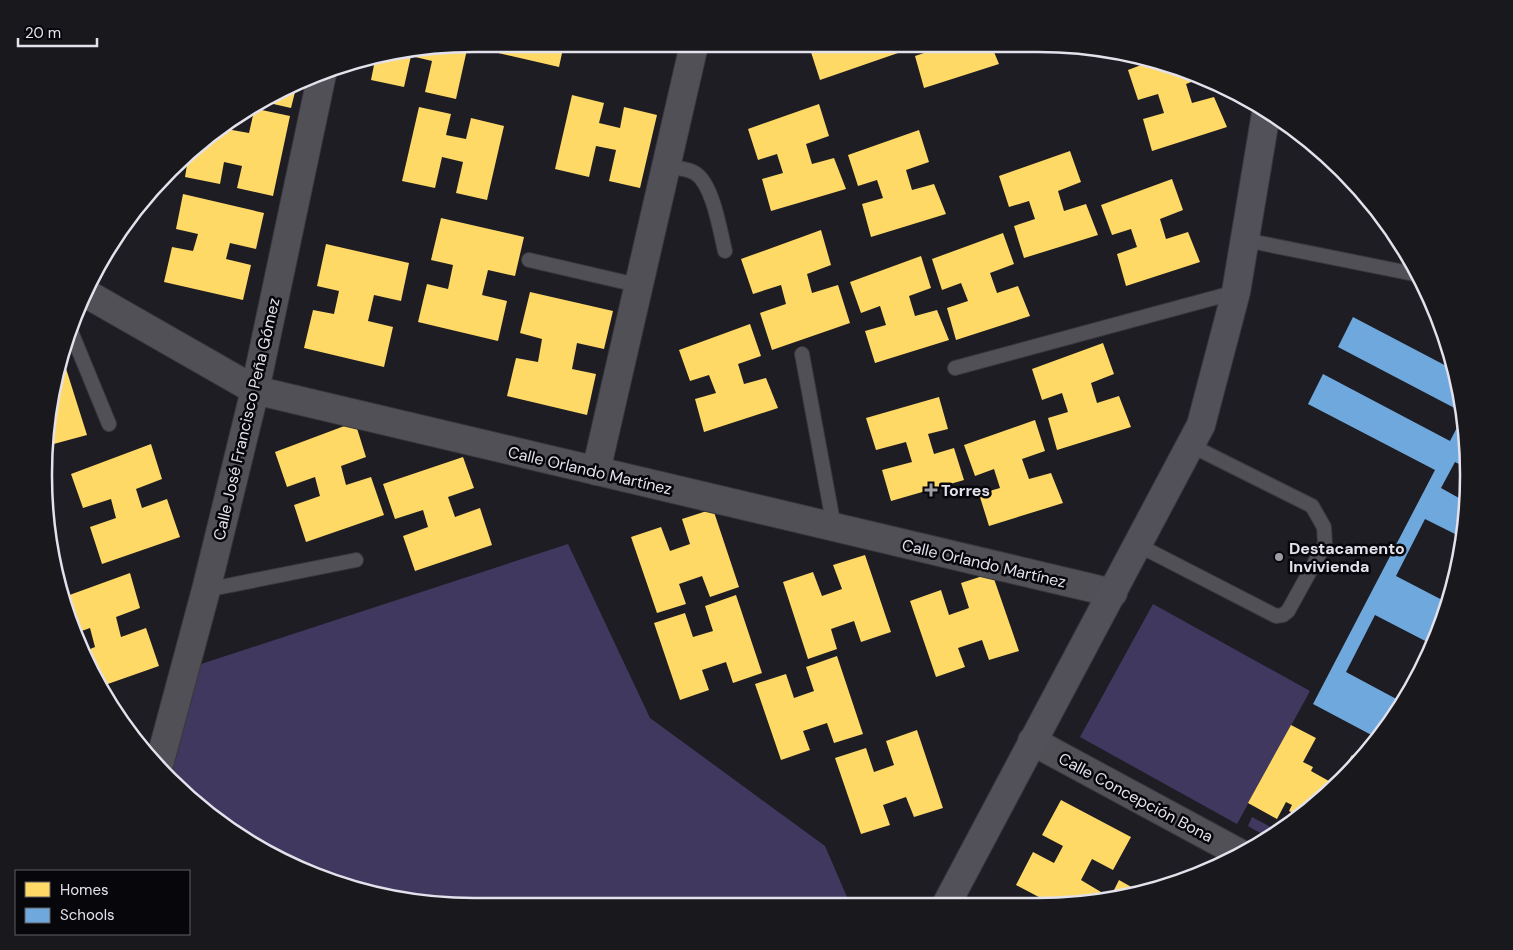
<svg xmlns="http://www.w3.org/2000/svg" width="1513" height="950" viewBox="0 0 1513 950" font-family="'DM Sans',sans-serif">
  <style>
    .green { fill: #41385f }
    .homes { fill: #ffd966 }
    .schools { fill: #6fa8dc }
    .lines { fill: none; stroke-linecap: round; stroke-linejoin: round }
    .lane-casing { stroke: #38373d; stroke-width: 16 }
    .street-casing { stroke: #38373d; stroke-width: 30 }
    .secondary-casing { stroke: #38373d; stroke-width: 30 }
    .lane { stroke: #505056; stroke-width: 14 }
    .street { stroke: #505056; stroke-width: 28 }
    .secondary { stroke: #525059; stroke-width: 28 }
    .poi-dot { fill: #9e9ca5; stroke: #07060b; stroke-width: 2 }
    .labels { text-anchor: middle; stroke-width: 5; stroke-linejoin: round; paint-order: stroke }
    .street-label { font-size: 16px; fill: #e3e1eb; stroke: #07060b }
    .poi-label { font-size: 16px; font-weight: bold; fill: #e3e1eb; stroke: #07060b; text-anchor: start }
    .rim { fill: none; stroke: #e3e1eb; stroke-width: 2.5 }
  </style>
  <rect width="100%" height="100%" fill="#1e1d24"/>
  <!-- green -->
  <path class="green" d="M568,544L650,718L825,846L850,904L419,903L310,874L213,817L170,771L198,665Z
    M1153,604L1310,691L1237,824L1080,737Z
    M1252,817L1278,831L1269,838L1248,826Z"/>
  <!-- homes -->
  <path class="homes" d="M487,44H564L559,67L485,50Z
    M468,45L456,99L425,92L432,61L411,56L404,87L371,80L375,60Z
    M809,46H896L898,53L820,80Z
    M935,46L992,47L999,64L924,88L915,56L936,49Z
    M1149,62L1204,77L1186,84L1192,103L1214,97L1227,127L1152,151L1143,119L1164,113L1158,94L1138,100L1128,70Z
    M296,88L291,108L269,103Z
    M572,95L604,103L599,123L620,128L624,107L657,115L640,188L609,181L616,150L596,146L589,177L555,169Z
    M819,104L829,136L806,144L812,164L834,158L846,189L771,211L762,179L783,173L777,154L758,160L748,129Z
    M419,107L451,114L446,135L466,139L471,118L504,126L487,200L456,193L463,162L442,157L435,188L402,181Z
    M257,109L290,116L273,196L237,188L242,166L224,162L220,184L185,177L188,159L213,133L234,121L232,130L249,133L254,111Z
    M919,130L929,162L906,170L912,190L934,184L946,214L871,237L862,204L883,198L877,180L858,186L848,155Z
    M1070,151L1081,182L1058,191L1064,211L1086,204L1098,235L1024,258L1014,226L1035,219L1029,201L1009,207L999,176Z
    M1172,179L1183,210L1160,219L1166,239L1188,232L1200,262L1126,286L1117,254L1137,247L1131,229L1112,235L1101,205Z
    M183,194L264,213L256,249L230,243L226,259L251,265L243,300L164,282L172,247L193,251L198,234L176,229Z
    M441,218L524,237L515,276L488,270L482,295L507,301L498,341L418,322L427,284L448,289L453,265L431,260Z
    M821,230L831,265L807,274L812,293L838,285L850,323L772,350L760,313L786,304L781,285L753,294L741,259Z
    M1003,233L1014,264L990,273L997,293L1018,286L1030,316L956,340L947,308L968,301L961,283L942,290L932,259Z
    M326,244L409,263L401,301L374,295L368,321L393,327L384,367L304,348L313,310L334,314L339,291L317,286Z
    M921,256L931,288L909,296L915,316L937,310L949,340L875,363L865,331L886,325L880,306L861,313L850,282Z
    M530,292L613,311L604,349L577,343L572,369L596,374L587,415L507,396L516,358L538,362L542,339L520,333Z
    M750,324L761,356L738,364L744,384L766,378L778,408L704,432L695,399L716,393L709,375L690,381L679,350Z
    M1103,343L1114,374L1091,383L1097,403L1119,396L1131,427L1057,450L1048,418L1068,412L1062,393L1042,400L1032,369Z
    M63,359L87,435L50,445L49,443Z
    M939,397L948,429L928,434L934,454L954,448L964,480L891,501L882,470L912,462L906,442L876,450L866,418Z
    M1035,420L1045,451L1022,459L1029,479L1051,473L1063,503L989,526L979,494L1000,488L994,469L975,476L964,445Z
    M355,422L366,457L341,466L346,485L371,477L384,515L306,542L294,505L320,496L315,477L287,487L275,452Z
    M151,444L162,479L136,489L142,508L167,499L180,537L102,564L90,527L116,518L111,499L83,508L71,474Z
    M463,457L474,488L448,497L455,517L480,508L492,545L415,571L403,536L428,527L423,510L395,519L383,484Z
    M713,509L739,587L710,597L702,576L679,584L686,604L657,613L631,537L661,527L670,551L690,544L682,519Z
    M865,555L891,632L861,642L854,621L831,629L837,649L808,659L783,582L813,572L822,596L842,589L833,565Z
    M130,573L140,608L116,617L121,637L146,628L159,666L102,686L85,651L95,647L90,628L76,633L67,613L64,597Z
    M992,573L1019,651L989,660L982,640L958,648L965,667L936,677L910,601L941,590L949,615L969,608L961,583Z
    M736,595L762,673L733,683L726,662L702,670L709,690L680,700L654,623L685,613L693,637L713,631L705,606Z
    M837,656L863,734L834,743L827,723L803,731L810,750L781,760L755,684L786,674L794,698L814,691L806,667Z
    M1291,725L1316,738L1303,762L1313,767L1311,771L1336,785L1323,799L1299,816L1289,811L1292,805L1286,802L1277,819L1248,803Z
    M917,730L943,808L914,817L906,797L883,805L890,825L861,834L835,758L866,748L874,772L894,765L886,741Z
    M1352,755L1359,760L1349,771L1344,768Z
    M1061,800L1131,837L1113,870L1092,859L1081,880L1101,892L1096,900L1066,905H1054L1016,885L1033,852L1054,863L1063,846L1042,835Z
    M1119,880L1142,893L1110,898Z"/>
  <!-- schools -->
  <path class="schools" d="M1353,317L1454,370L1464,413L1338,347Z
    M1323,374L1450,441L1464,414L1466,418L1467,468L1455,462L1441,488L1468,503L1463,538L1425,519L1396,576L1448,603L1433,645L1375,615L1346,672L1402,702L1379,739L1313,704L1435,470L1308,404Z"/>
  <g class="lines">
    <!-- lane casing -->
    <g class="lane-casing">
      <path id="lane" d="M665,166C674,168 687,168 695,173C713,184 720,231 725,251
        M1245,240L1419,275
        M529,260L637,285
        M70,329L109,424
        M802,354L834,527
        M955,368L1236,292
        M1138,545L1276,616L1283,615L1288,611L1325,544L1324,527L1312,506L1190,445
        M206,590L356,560"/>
    </g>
    <!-- street casing -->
    <g class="street-casing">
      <path id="street" d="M87,294L255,390L1113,593
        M596,471L694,45
        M1032,741L1241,854
        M160,761L206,590L255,390L322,74"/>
    </g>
    <!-- secondary casing -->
    <g class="secondary-casing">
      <path id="secondary" d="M946,905L1201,425L1236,292L1266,113"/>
    </g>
    <!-- lane -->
    <use href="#lane" class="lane"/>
    <!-- street -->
    <use href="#street" class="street"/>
    <!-- secondary -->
    <use href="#secondary" class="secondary"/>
  </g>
  <!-- markers -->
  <g class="poi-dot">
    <path d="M928.5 482.5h5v5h5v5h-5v5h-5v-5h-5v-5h5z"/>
    <circle cx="1279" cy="557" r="5"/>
  </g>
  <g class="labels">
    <!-- street labels -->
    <g class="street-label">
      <text transform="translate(246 419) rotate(-77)" y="6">Calle José Francisco Peña Gómez</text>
      <text transform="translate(590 470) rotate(13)" y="6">Calle Orlando Martínez</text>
      <text transform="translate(984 563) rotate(13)" y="6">Calle Orlando Martínez</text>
      <text transform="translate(1136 797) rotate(28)" y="6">Calle Concepción Bona</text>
    </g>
    <!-- poi labels -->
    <g class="poi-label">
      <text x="941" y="496">Torres</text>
      <text x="1289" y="554">Destacamento<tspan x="1289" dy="18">Invivienda</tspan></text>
    </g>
  </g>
  <!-- crop -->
  <path d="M0 0H1513V950H0ZM474 52H1038A422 422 0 0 1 1460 474V476A422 422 0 0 1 1038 898H474A422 422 0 0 1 52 476V474A422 422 0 0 1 474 52Z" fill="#19181d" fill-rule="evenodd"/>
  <path class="rim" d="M474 52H1038A422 422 0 0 1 1460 474V476A422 422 0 0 1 1038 898H474A422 422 0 0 1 52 476V474A422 422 0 0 1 474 52Z"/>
  <!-- legend -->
  <rect x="15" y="870" width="175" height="65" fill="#07060b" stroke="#5f5e65"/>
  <rect x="25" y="882" width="25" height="15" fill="#ffd966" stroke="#5f5e65"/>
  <text x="60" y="895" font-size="15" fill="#e3e1eb">Homes</text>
  <rect x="25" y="908" width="25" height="15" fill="#6fa8dc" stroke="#5f5e65"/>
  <text x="60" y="920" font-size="15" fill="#e3e1eb">Schools</text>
  <!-- scale -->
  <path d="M18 38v8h79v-8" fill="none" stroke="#e3e1eb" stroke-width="2.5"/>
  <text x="25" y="38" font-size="15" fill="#e3e1eb" stroke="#07060b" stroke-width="4" paint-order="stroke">20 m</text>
</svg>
